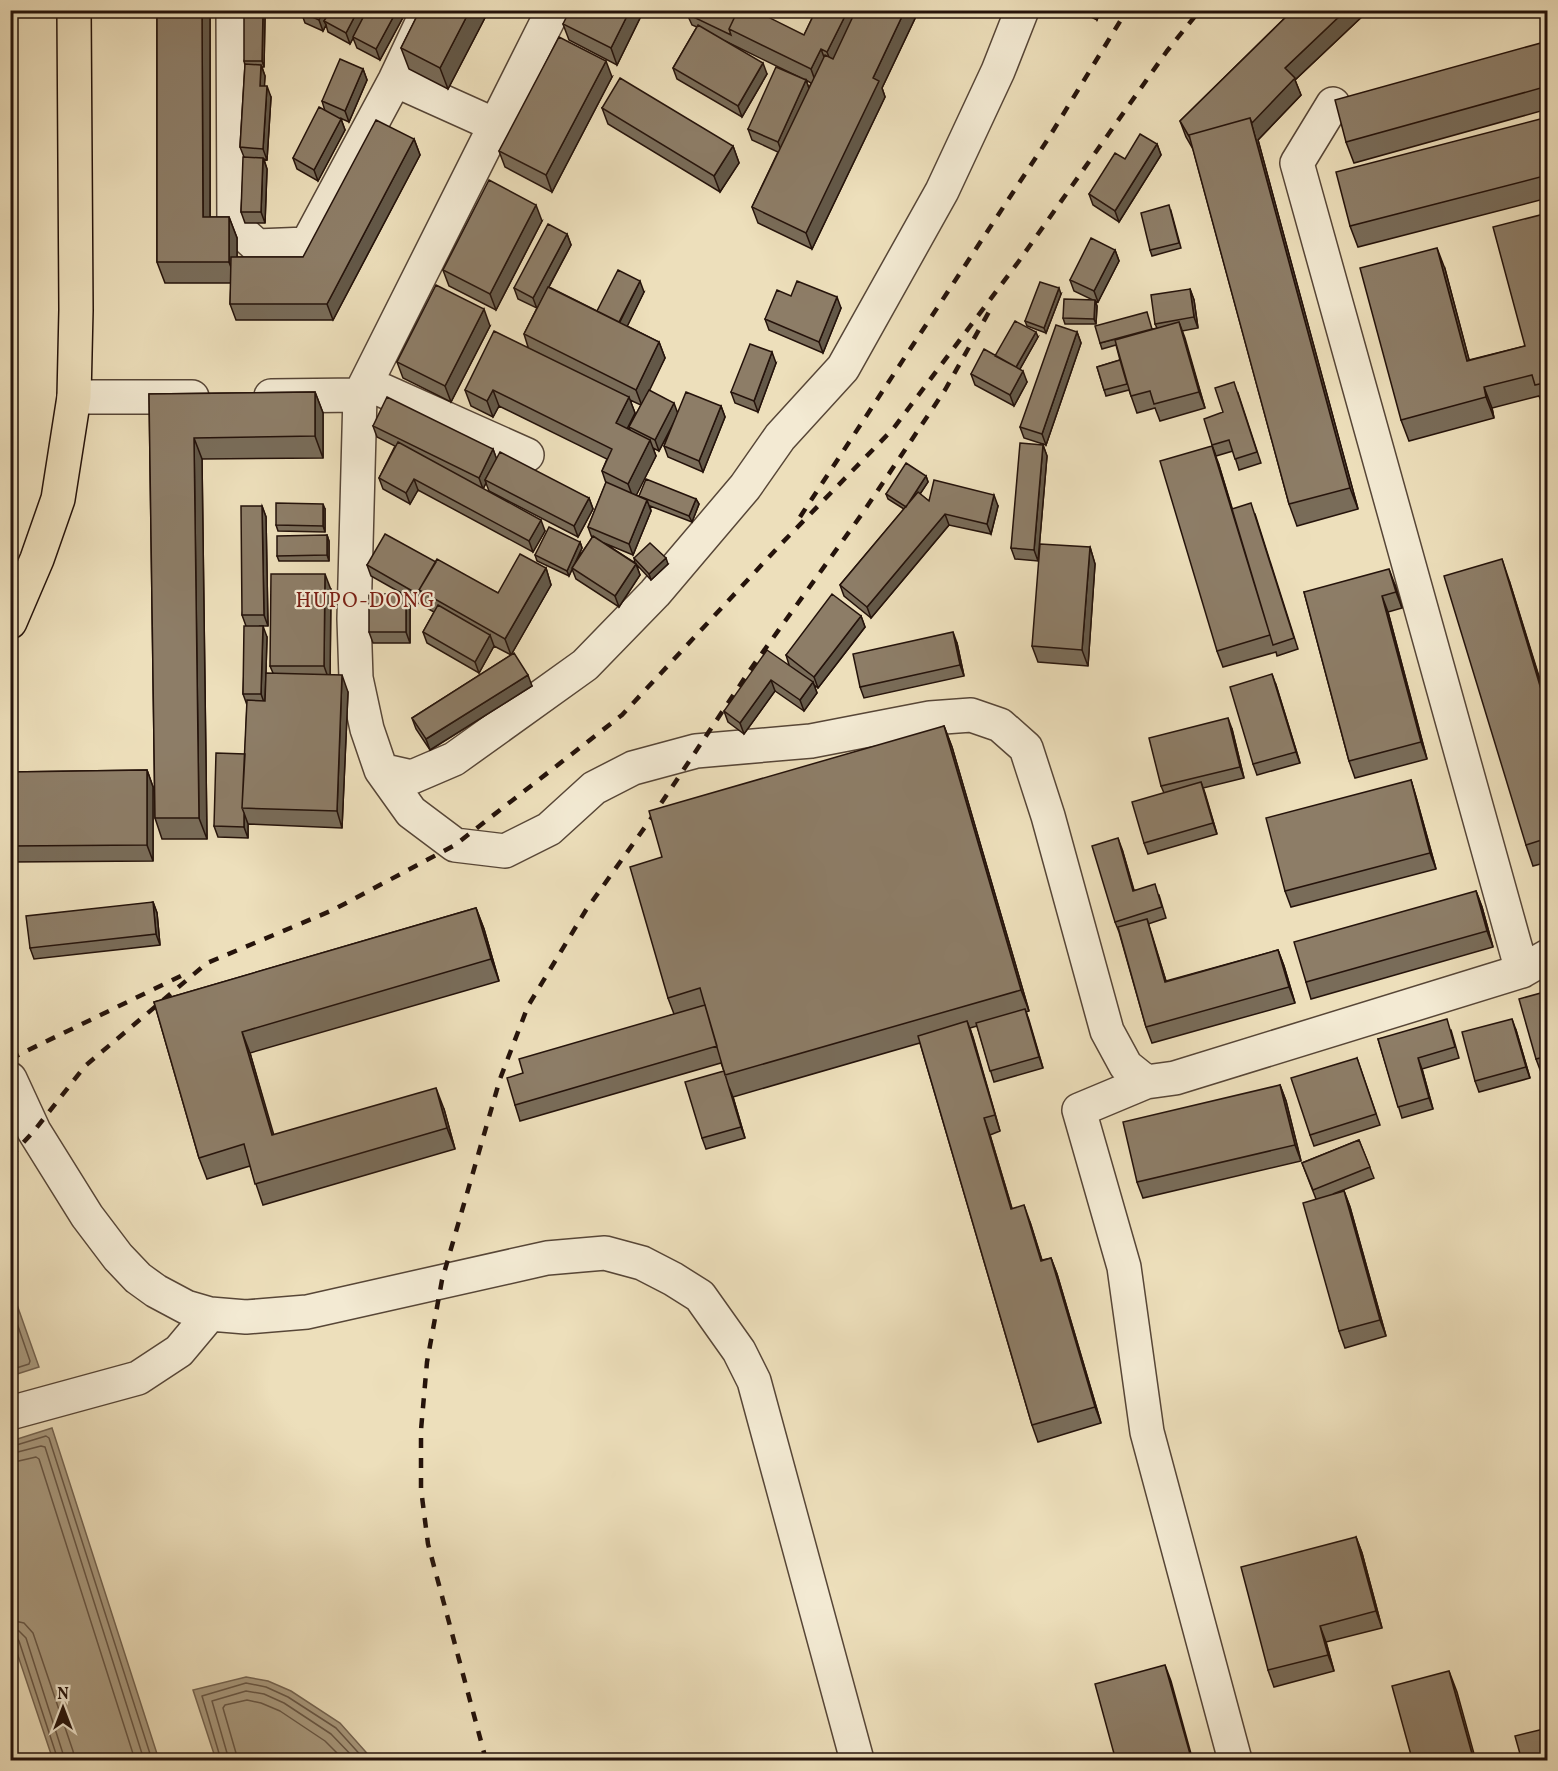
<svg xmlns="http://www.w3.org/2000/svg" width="1558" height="1771" viewBox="0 0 1558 1771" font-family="Vollkorn,serif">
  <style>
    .water { fill: #a99a7f; stroke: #746451; stroke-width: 1.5 }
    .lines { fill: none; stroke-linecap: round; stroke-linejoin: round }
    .shore { stroke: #675645; stroke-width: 1.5 }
    .minor-casing { stroke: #574637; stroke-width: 36 }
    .major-casing { stroke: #25130b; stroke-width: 36 }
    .minor { stroke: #f3ead3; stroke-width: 33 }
    .major { stroke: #eddfbb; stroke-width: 33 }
    .rail { stroke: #25130b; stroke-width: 4.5; stroke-dasharray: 10 10; stroke-linecap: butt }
    .wall { fill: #796c59; stroke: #25130b; stroke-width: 1.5; fill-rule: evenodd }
    .shaded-wall { fill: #635848; stroke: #25130b; stroke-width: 1.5 }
    .building { fill: #8d7d67; stroke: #25130b; stroke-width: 1.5 }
    .labels { text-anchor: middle; stroke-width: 4.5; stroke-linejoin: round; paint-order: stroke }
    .quarter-label { font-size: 21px; letter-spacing: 1.5px; fill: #7a1f14; stroke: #f3ead3 }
  </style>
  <rect width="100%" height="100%" fill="#eddfbb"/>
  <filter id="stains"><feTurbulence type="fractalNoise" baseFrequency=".00333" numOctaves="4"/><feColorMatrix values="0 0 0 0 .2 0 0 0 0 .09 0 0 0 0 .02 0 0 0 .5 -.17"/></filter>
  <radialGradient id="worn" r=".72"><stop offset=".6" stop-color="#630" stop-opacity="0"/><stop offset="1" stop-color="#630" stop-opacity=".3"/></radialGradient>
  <!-- water -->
  <path class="water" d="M10,1285L39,1367L11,1376H10Z
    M52,1428L159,1760H53L11,1635V1441Z
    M246,1677L268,1681L291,1691L340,1723L373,1760H216L193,1690Z"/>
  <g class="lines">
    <!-- shore -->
    <path class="shore" d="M10,1303L30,1361L29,1364L10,1370
      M10,1447L46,1436L49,1438L152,1760
      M10,1454L41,1446L45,1447L144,1760
      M10,1463L36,1457L39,1459L135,1760
      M10,1620L24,1623L33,1633L73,1751L75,1760
      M10,1629L19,1631L26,1638L65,1760
      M10,1637H16L19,1641L58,1760
      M221,1760L202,1696L246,1683L266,1687L288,1697L336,1728L365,1760
      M229,1760L212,1701L246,1691L264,1694L284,1703L331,1734L356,1760
      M238,1760L223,1708L225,1705L247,1700L261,1703L280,1711L325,1741L344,1760"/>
    <!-- minor casing -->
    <g class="minor-casing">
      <path id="minor" d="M233,10L234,225L257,246L307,244L395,80L428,10
        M395,80L495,125
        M1333,104L1297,163L1522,971
        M366,383L527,455
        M360,395L354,619L356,678L367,729L381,770L411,812L455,845L505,851L549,829L594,788L633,768L696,751L811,741L930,718L971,715L1000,725L1026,748L1048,816L1107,1031L1126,1066L1146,1082L1175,1078L1522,971L1548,956
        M271,396L360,395L553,10
        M74,397H192
        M381,770L412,777L454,759L585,665L655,593L745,487L780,437L843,368L942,191L998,71L1022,10
        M10,1079L34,1131L87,1216L118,1257L138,1278L156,1291L186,1307L210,1314L246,1317L307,1312L547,1258L605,1253L642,1263L673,1279L700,1296L739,1351L754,1381L857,1760
        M1146,1082L1079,1110L1124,1267L1147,1432L1235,1760
        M10,1413L138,1378L179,1351L210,1314"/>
    </g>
    <!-- major casing -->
    <g class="major-casing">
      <path id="major" d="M10,622L37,559L58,499L74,397L76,310L74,10"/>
    </g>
    <!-- minor -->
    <use href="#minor" class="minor"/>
    <!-- major -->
    <use href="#major" class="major"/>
    <!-- rail -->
    <path class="rail" d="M800,517L1048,139L1127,10
      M10,1059L189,972
      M10,1157L34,1131L85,1066L207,963L333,910L455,845L622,715L782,543L893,429L1019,261L1167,51L1200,10
      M486,1760L428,1544L421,1489V1430L427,1362L442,1280L500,1079L528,1006L586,910L650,820L750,670L864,511L945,390L990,310"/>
  </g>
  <!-- wall -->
  <path class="wall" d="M157,10H210V217H229L237,238V257H303L414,139L420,155L333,320H236L230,304L231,283H165L157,262Z
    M407,10L380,60L357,48L353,38L350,44L328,32L326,25L323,31L305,23L301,12Z
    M420,10H489L448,89L409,69L401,48Z
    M644,10L617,65L569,40L563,24Z
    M816,10H919L882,88L885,97L812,249L758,223L752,207L778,152L752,140L748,129L799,77L725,41L767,74L742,117L677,79L673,68L697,27L692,25L687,14L804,35ZM806,80L811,83L809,88Z
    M1077,10H1101L1097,20Z
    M1293,10H1369L1295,80L1301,95L1258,140L1358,509L1297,526L1289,504L1193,149L1186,137L1180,121Z
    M263,13L265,18L264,67H262L265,76L264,86L271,97L267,160L264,159L267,169L265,223H245L241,212L244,157L240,147L245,65L244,61Z
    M1548,41V109L1354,163L1346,142Z
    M363,69L367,80L349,122L340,118L341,119L345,130L318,181L297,169L293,158L325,111L322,101Z
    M612,77L552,192L505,167L499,151Z
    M602,108L733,146L739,163L720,192L608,124Z
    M1548,117V198L1358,247L1350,226Z
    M1157,144L1161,155L1119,222L1093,205L1089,194L1125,159Z
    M1171,211L1181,248L1152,256L1150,250Z
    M1548,213V405L1543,406L1539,396L1492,408L1494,418L1409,441L1401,420L1445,269L1469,360L1525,346Z
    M542,221L496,310L449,286L443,270Z
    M567,234L571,245L549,287L597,311L644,292L627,326L659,342L665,358L649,390L678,412L721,406L725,417L703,472L668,457L664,446L673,425L659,451L653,448L656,456L636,495L639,496L696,499L699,504L692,522L650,506L651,511L633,555L604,543L635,563L634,558L668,564L651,580L636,564L640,575L619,607L576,579L572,569L569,576L537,561L535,555L580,542L582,548L576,561L592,538L588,527L606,483L602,471L607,459L499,406L493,417L471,406L465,390L528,347L524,334L537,308L518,299L514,288ZM630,400L641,405L629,427L630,430L627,428L635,413Z
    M1115,250L1119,261L1098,302L1095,301L1097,306L1096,324H1065L1063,318L1093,300L1074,291L1070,280Z
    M1190,289L1194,300L1198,328L1182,331L1205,408L1160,421L1155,408L1137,413L1129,390L1106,396L1097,367L1120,360L1116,345L1102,349L1100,343L1157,328L1155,324Z
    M1061,294L1046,333L1027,326L1025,321Z
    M791,296L841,308L823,353L769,330L765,319Z
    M490,326L451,402L403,378L397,362Z
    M1077,332L1081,343L1046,445L1024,438L1020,427Z
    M1038,337L1020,369L1027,382L1014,406L975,385L971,374Z
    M776,363L758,412L735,403L731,392Z
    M315,392L323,413V458L202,459L207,839H162L155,818L149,394Z
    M1238,393L1261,463L1239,470L1233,451L1216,456L1212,445L1223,412Z
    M373,426L493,449L496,458L589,498L593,509L578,537L489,491L486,483L483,489L545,531L533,552L418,490L410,504L383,489L379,478L395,446L377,437Z
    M1043,445L1047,456L1038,561L1015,559L1011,548Z
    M1218,462L1232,509L1255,514L1298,649L1277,656L1276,652L1223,667L1217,651Z
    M926,476L928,482L920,494L929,501L998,506L991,534L949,525L871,618L844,596L840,585L904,509L888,499L886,494Z
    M262,506L266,517L268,626H260L267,637L265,701L273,673L270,666L331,590L330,675L348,692L342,828L248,824V838L218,837L214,826L245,754L247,705L243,694L246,626L242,615Z
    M325,509V532L278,531L276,525Z
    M327,535L329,541V561H279L277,556Z
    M1090,547L1095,564L1088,666L1038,662L1032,646Z
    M436,562L498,593L546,568L551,585L511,655L532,686L430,750L416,729L412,718L511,655L494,646L479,673L427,643L423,632L434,612L406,596L410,605V643H373L369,632L403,594L371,576L367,565Z
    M1509,580L1548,705V862L1533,866L1526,845Z
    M1395,585L1402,608L1388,612L1427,759L1355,778L1349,761L1304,592Z
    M861,616L865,627L818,688L814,685L817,693L804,711L775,691L744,734L728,722L724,711L789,665L786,655Z
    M957,643L964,676L864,698L860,687Z
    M1276,685L1300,763L1257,775L1253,764Z
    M944,726L952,747L1029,1011L1026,1012L1043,1068L994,1082L977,1026L970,1028L1000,1131L990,1135L1012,1209L1030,1222L1042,1260L1051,1258L1057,1274L1101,1423L1038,1442L1032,1425L920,1043L733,1097L745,1138L706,1149L702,1138L724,1071L721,1063L520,1121L515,1105L523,1073L674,1014L668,998L662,857Z
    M1232,729L1244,778L1203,788L1217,834L1148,854L1144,843L1164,793L1161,786Z
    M147,770L153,787V861L10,862V772Z
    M1411,780L1416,797L1436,869L1291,907L1285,891Z
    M1122,849L1134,890L1159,895L1166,918L1148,924L1166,981L1278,950L1284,966L1295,1003L1152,1043L1146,1027L1119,932L1115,922Z
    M1476,891L1482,907L1493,947L1311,999L1306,982Z
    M153,902L157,913L160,945L34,959L30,948Z
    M476,908L484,929L499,981L250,1053L273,1135L444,1109L455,1149L263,1205L250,1166L207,1179L199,1158L154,1002Z
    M1548,991V1073L1542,1075L1536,1059Z
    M1451,1030L1459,1058L1422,1069L1433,1109L1402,1118L1378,1039Z
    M1516,1030L1530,1078L1479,1092L1475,1081Z
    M1357,1058L1380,1125L1314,1146L1310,1135Z
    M1280,1085L1286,1101L1301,1161L1143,1198L1137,1182Z
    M1359,1140L1374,1178L1333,1194L1344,1191L1350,1207L1386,1336L1345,1348L1339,1331L1316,1199L1302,1163Z
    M1356,1537L1362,1553L1382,1628L1326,1642L1334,1671L1274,1687L1268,1670Z"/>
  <!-- shaded-wall -->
  <path class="shaded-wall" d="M202,10H210V238L203,217Z
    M323,10H332L324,21L326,25L323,31L319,20Z
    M358,10H368L350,44L346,33Z
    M397,10H407L380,60L376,49Z
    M470,10H489L448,89L440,68Z
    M630,10H644L617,65L611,48Z
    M848,10H862L833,68L827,52Z
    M905,10H919L882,88L885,97L812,249L806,233L873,78Z
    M1097,10H1101L1097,20L1095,14Z
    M1346,10H1369L1295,80L1301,95L1258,140L1358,509L1350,488L1250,118L1285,68Z
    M263,13L265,18L264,67L262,61Z
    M821,49L827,65L817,86L811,69Z
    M606,61L612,77L552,192L546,175Z
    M763,63L767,74L742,117L738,106Z
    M261,65L265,76L264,97L260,86Z
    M363,69L367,80L349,122L345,111Z
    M806,80L810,91L782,153L778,142Z
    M267,86L271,97L267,160L263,149Z
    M341,119L345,130L318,181L314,170Z
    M414,139L420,155L333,320L327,304Z
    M1157,144L1161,155L1119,222L1115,211Z
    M733,146L739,163L720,192L714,176Z
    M263,158L267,169L265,223L261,212Z
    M536,205L542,221L496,310L490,294Z
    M229,217L237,238V283L229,262Z
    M567,234L571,245L537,309L533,298Z
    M1437,248L1445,269L1475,382L1467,361Z
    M1115,250L1119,261L1098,302L1094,291Z
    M640,281L644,292L622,337L618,326Z
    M1059,288L1061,294L1046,333L1044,328Z
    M1190,289L1194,300L1198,328L1194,317Z
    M837,297L841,308L823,353L819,342Z
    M1095,300L1097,306L1096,324L1094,319Z
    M484,309L490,326L451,402L445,386Z
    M1179,322L1185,338L1205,408L1199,392Z
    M1036,332L1038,337L1016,376L1014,371Z
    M1077,332L1081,343L1046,445L1042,434Z
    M659,342L665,358L642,406L636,390Z
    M772,352L776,363L758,412L754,401Z
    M1023,371L1027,382L1014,406L1010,395Z
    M1484,387L1492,408L1494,418L1486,397Z
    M493,390L499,406L493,417L487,401Z
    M315,392L323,413V458L315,436Z
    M629,397L635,413L622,439L616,423Z
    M674,403L678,414L659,451L655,440Z
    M721,406L725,417L703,472L699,461Z
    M194,438L202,459L207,839L199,818Z
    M650,440L656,456L634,500L628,484Z
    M1043,445L1047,456L1038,561L1034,550Z
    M1212,446L1218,462L1274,645Z
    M493,449L497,460L485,480L486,483L483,489L479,478Z
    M926,476L928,482L908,512L906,507Z
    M414,479L418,490L410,504L406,493Z
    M994,495L998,506L991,534L987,524Z
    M589,498L593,509L578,537L574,526Z
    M696,499L699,504L692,522L689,516Z
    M647,500L651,511L633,555L629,544Z
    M323,504L325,509V532L323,526Z
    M262,506L266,517L268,626L264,615Z
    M945,514L949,525L871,618L867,607Z
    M541,520L545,531L533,552L529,541Z
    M327,535L329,541V561L327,555Z
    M580,542L582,548L569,576L567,571Z
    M1090,547L1095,564L1088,666L1082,650Z
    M666,558L668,564L651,580L649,574Z
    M1502,559L1509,580L1548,707V710Z
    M636,564L640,575L619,607L615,596Z
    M546,568L551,585L511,655L505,639Z
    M1389,569L1395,585L1402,608L1396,592Z
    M325,574L331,590L330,683L324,666Z
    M406,594L410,605V643L406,632Z
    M1382,596L1388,612L1427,759L1421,742Z
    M861,616L865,627L818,688L814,677Z
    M263,626L267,637L265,705L261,694Z
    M953,632L957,643L964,676L960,665Z
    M490,635L494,646L479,673L475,662Z
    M1272,674L1276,685L1300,763L1296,752Z
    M342,675L348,692L342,828L337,811Z
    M528,675L532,686L430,750L426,739Z
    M771,680L775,691L744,734L740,723Z
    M813,682L817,693L804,711L800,700Z
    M1228,718L1232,729L1244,778L1240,767Z
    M944,726L952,747L1029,1011L1021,990Z
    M147,770L153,787V861L147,845Z
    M1411,780L1416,797L1436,869L1430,853Z
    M1201,782L1205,793L1217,834L1213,823Z
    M244,813L248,824V838L244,827Z
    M1118,838L1122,849L1137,902L1133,891Z
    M1476,891L1482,907L1493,947L1487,931Z
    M153,902L157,913L160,945L156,934Z
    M476,908L484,929L499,981L491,959Z
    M1147,919L1152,935L1171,998L1165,982Z
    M1278,950L1284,966L1295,1003L1289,987Z
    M1025,1009L1029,1020L1043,1068L1039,1057Z
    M1512,1019L1516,1030L1530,1078L1526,1067Z
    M967,1021L973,1037L1000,1131L995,1115Z
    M242,1032L250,1053L280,1156L272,1135Z
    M1418,1058L1422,1069L1433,1109L1429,1098Z
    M1280,1085L1286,1101L1301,1161L1295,1145Z
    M729,1087L733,1097L745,1138L741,1127Z
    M436,1088L444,1109L455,1149L447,1128Z
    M984,1118L990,1135L1017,1225L1011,1209Z
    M1344,1191L1350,1207L1386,1336L1380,1320Z
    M1024,1205L1030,1222L1047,1277L1041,1261Z
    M1051,1258L1057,1274L1101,1423L1095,1407Z
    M1356,1537L1362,1553L1382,1628L1376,1611Z
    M1320,1626L1326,1642L1334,1671L1328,1655Z
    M1165,1665L1171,1681L1193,1761H1192Z
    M1449,1671L1457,1692L1476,1761H1474Z"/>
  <!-- building -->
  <path class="building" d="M157,10H202L203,217H229V262H157Z
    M302,10H323L319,20L301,12Z
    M331,10H358L346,33L324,21Z
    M367,10H397L376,49L353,37Z
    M420,10H470L440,68L401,48Z
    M570,10H630L611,48L563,24Z
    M689,10H738L729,29L731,35L687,14Z
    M738,10H754L804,35L816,10H848L827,52L821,49L811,69L729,29Z
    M856,10H905L873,78L879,81L806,233L752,207L825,55L833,59Z
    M1087,10H1097L1095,14Z
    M1293,10H1346L1285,68L1295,78L1252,123L1250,118L1189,135L1190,138L1180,121Z
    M244,13H263L262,61H244Z
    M698,25L763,63L738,106L673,68Z
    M559,37L606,61L546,175L499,151Z
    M1548,41V86L1346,142L1335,100Z
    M340,59L363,69L345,111L322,101Z
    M245,64L261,65L260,86H267L263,149L240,147Z
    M776,67L806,80L778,142L748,129Z
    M620,78L733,146L714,176L602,108Z
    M319,107L341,119L314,170L293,158Z
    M1548,117V175L1350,226L1336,172Z
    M1250,118L1350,488L1289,504L1189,135Z
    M376,120L414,139L327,304H230L231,257H303Z
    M1140,134L1157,144L1115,211L1089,194L1115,153L1125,159Z
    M243,157L263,158L261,212H241Z
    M489,180L536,205L490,294L443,270Z
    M1169,205L1179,243L1150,250L1141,213Z
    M1548,213V382L1535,385L1532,375L1484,387L1486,397L1401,420L1360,268L1437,248L1467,361L1525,346L1493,227Z
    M548,224L567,234L533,298L514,288Z
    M1091,238L1115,250L1094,291L1070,280Z
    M618,270L640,281L619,322L597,311Z
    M797,281L837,297L819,342L765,319L777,290L791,296Z
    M1040,282L1059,288L1044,328L1025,321Z
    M436,285L484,309L445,386L397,362Z
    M548,287L659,342L636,390L524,334Z
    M1190,289L1194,317L1155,324L1151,295Z
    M1064,299L1095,300L1094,319L1063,318Z
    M1147,312L1152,329L1100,343L1095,326Z
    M1015,321L1036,332L1016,367L995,356Z
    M1179,322L1199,392L1154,404L1150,391L1131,396L1115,340Z
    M1056,325L1077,332L1042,434L1020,427Z
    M494,331L629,397L616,423L650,440L628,484L602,471L612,449L493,390L487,401L465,390Z
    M750,344L772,352L754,401L731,392Z
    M984,349L1023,371L1010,395L971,374Z
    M1120,360L1127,384L1104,390L1097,367Z
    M1234,382L1257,452L1235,459L1229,440L1212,445L1204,419L1223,412L1215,388Z
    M649,390L674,403L655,440L629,427Z
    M315,392V436L194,438L199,818H155L149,394Z
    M686,392L721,406L699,461L664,446Z
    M387,397L493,449L479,478L373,426Z
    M398,442L541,520L529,541L414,479L406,493L379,478Z
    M1020,443L1043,445L1034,550L1011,548Z
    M1212,446L1270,635L1217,651L1160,461Z
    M500,452L589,498L574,526L485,480Z
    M906,463L926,476L906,507L886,494Z
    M646,479L696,499L689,516L639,496Z
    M934,480L994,495L987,524L945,514L867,607L840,585L918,492L929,501Z
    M606,482L647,500L629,544L588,527Z
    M276,503L323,504V526L276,525Z
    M1251,503L1294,638L1273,645L1232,509Z
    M241,506H262L264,615H242Z
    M549,527L580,542L567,571L535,555Z
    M385,534L436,562L419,590L421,596L367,565Z
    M327,535V555L277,556V536Z
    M593,536L636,564L615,596L572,568Z
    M650,543L666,558L649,574L634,558Z
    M1040,544L1090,547L1082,650L1032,646Z
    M520,554L546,568L505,639L419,590L437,559L498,593Z
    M1502,559L1546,706L1548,705V838L1526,845L1444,576Z
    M1389,569L1396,592L1382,596L1421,742L1349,761L1304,592Z
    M271,574H325L324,666H270Z
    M369,594H406V632H369Z
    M832,594L861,616L814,677L786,655Z
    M438,605L490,635L475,662L423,632Z
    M244,626H263L261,694H243Z
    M953,632L960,665L860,687L853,654Z
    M767,650L813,682L800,700L771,680L740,723L724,711Z
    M514,653L528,675L426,739L412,718Z
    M266,673L342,675L337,811L242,808L247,700L265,701Z
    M1272,674L1296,752L1253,764L1230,687Z
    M1228,718L1240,767L1161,786L1149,738Z
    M944,726L1021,990L725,1075L700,988L668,998L630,867L662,857L649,811Z
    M216,753L245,754L242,808L244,813V827L214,826Z
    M147,770V845L10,846V772Z
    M1411,780L1430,853L1285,891L1266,818Z
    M1201,782L1213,823L1144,843L1132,802Z
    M1118,838L1133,891L1155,884L1162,907L1115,922L1092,846Z
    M1476,891L1487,931L1306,982L1294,942Z
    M153,902L156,934L30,948L26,916Z
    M476,908L491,959L242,1032L272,1135L436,1088L447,1128L255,1184L244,1144L199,1158L154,1002Z
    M1147,919L1165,982L1278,950L1289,987L1146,1027L1118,927Z
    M1548,991V1056L1536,1059L1519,999Z
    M705,1005L717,1046L515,1105L507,1078L523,1073L519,1059Z
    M1025,1009L1039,1057L990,1071L976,1023Z
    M1447,1019L1455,1047L1418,1058L1429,1098L1398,1107L1378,1039Z
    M1512,1019L1526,1067L1475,1081L1462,1032Z
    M967,1021L995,1115L984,1118L1011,1209L1024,1205L1041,1261L1051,1258L1095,1407L1032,1425L918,1036Z
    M1357,1058L1376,1114L1310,1135L1291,1078Z
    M724,1071L741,1127L702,1138L685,1082Z
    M1280,1085L1295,1145L1137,1182L1123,1122Z
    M1359,1140L1370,1167L1313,1190L1302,1163Z
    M1344,1191L1380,1320L1339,1331L1303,1203Z
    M1356,1537L1376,1611L1320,1626L1328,1655L1268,1670L1241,1567Z
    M1165,1665L1192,1761H1116L1095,1684Z
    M1449,1671L1474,1761H1391L1411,1755L1392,1686Z
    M1548,1728V1761H1522L1515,1736Z"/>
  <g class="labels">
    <!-- quarter labels -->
    <g class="quarter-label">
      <text x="366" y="607">HUPO-DONG</text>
    </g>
  </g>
  <!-- margin -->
  <rect width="1558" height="1771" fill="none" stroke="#eddfbb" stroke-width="36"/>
  <rect x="12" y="12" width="1534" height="1747" fill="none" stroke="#25130b" stroke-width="3"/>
  <rect x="18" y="18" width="1522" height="1735" fill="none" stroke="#25130b" stroke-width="1.5"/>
  <!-- north arrow -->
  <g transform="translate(63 1708)" stroke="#f3ead3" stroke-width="4.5" paint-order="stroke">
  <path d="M0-4.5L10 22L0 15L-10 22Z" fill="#25130b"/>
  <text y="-9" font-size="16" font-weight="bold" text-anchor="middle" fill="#25130b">N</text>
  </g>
  <rect width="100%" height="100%" filter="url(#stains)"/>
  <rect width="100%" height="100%" fill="url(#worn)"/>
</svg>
